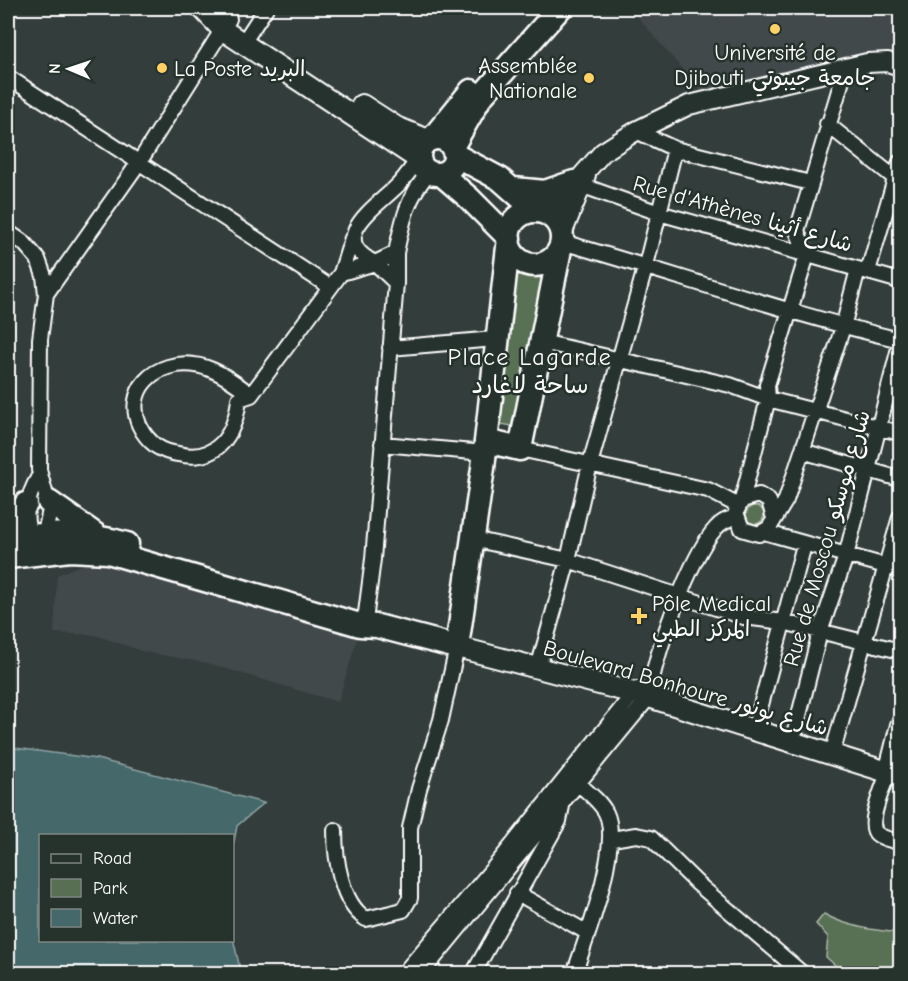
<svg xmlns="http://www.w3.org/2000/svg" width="908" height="981" viewBox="0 0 908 981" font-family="'Comic Neue','Playpen Sans Arabic',sans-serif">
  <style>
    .built { fill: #43494c }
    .green { fill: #596f53; stroke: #acb7a9; stroke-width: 1.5 }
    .water { fill: #45686b; stroke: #8fa4a6; stroke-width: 1.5 }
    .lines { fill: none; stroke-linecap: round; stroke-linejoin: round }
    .minor-casing { stroke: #fff; stroke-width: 18 }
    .tertiary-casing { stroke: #fff; stroke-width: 22 }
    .secondary-casing { stroke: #fff; stroke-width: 24 }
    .primary-casing { stroke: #fff; stroke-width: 27 }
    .minor { stroke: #26332d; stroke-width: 14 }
    .tertiary { stroke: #26332d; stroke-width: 18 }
    .secondary { stroke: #26332d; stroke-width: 20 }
    .primary { stroke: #26332d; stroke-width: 22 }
    .poi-dot { fill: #ffd166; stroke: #26332d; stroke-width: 2 }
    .labels { text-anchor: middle; stroke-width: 5; stroke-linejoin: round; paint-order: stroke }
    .poi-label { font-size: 22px; fill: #fff; stroke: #26332d; text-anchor: start }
    .street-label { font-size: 22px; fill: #fff; stroke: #26332d }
    .neighbourhood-label { font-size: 24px; letter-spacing: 1.5px; fill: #fff; stroke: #26332d }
  </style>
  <rect width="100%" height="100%" fill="#333d3b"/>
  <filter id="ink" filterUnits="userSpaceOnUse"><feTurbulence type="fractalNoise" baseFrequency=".0167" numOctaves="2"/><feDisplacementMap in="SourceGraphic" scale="12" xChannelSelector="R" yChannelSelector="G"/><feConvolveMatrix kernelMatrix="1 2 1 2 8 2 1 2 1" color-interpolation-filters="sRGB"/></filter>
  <g filter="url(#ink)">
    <!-- built -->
    <path class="built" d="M630,8H900V53L874,51L701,91Z
      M119,559L358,636L338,702L207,663L145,652L95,635L54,633L57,575L78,566Z"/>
    <!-- green -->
    <path class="green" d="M511,268L529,276L548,273L517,427L496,423Z
      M746 515a9 9 0 1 1 18 0a9 9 0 1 1-18 0Z
      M824,914C847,927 874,930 900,933V973H844L826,957L828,937L816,924Z"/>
    <!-- water -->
    <path class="water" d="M8,747L97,759L264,803L237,826L233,847L232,836H40V940H232L233,938L241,973H8Z"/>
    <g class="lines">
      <!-- minor casing -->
      <g class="minor-casing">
        <path id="minor" d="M243,43L266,8
          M8,77L330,287
          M827,124L896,179
          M636,131L675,149L810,183
          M418,159C411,169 404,180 395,188C372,210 327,239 375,263L396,253C402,223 407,196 429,173
          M575,183L659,213L900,281
          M8,232L24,243L38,259L44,276L46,294L40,339L39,470L50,510L43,542
          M352,238L341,273L375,263L396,283V253
          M562,242C675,274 786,313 900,340
          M868,271L900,162
          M46,294L140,161L229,19
          M542,342L730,385L768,399L900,433
          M390,348L495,339
          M251,395C227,376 200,357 168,367C129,379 125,422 156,446C162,450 171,453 178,454C217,463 235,435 239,399L251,395L341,273
          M382,444L485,453
          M520,449L708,490L737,505
          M802,451L900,479
          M742,500L768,399L767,385L807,255L797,231L846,67
          M774,518L769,501L759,495L742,500L736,512L742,529L759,534L769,528L786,500L843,327L858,269
          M764,532L900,570
          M473,539L568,560L744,617L783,622L900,651
          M33,541C21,518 27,497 39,476
          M360,625L366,613L373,559L396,283
          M538,668L568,560L590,464L646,265L675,149
          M754,731L804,545
          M792,743L820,632L846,556L900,344
          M832,754L900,517
          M888,773C884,785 866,825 877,834C883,839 894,840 900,843
          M571,777C582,788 599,799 606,813C622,845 586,939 574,974
          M335,830C335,858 341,903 366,919L403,910L410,898V828L419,789L441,720L457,647
          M612,839L636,835L651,838L698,884L803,974
          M517,893L588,933
          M403,974L501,859L637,689
          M421,974L649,697C652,660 691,555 716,528C721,522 728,519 736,517
          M473,974L559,821L563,801"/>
      </g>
      <!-- tertiary casing -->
      <g class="tertiary-casing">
        <path id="tertiary" d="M545,213L556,205L603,152L636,131L689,105L867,63L888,62L900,66
          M562,234L586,175
          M888,773L900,725"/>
      </g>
      <!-- secondary casing -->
      <g class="secondary-casing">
        <path id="secondary" d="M202,8L223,30L418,159
          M362,105L396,127L428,140
          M457,647L649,697L900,776"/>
      </g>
      <!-- primary casing -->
      <g class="primary-casing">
        <path id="primary" d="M419 156a18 18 0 1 1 36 0a18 18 0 1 1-36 0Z
          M432,139L471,91
          M452,147L480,98L560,8
          M455,155L500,179L536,211
          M514,189L545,192L574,182
          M508 238a27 27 0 1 1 54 0a27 27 0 1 1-54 0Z
          M486,441L520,449L560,249
          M49,502L96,535
          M8,527L26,504
          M8,538C49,533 87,532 127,544
          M8,557L70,550L108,552L360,625L377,626L457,647L483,468L509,238L469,198L441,174"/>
      </g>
      <!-- minor -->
      <use href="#minor" class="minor"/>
      <!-- tertiary -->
      <use href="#tertiary" class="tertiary"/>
      <!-- secondary -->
      <use href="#secondary" class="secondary"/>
      <!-- primary -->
      <use href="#primary" class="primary"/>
    </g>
  </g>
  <!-- markers -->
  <g class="poi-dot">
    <circle cx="775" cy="29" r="6"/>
    <circle cx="162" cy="68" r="6"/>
    <circle cx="589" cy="78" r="6"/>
    <path d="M636 607h6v6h6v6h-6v6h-6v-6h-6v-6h6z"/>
  </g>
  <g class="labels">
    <!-- poi labels -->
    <g class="poi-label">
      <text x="775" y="60" text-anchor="middle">Université de<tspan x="775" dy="25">Djibouti جامعة جيبوتي</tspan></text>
      <text x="577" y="73" text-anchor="end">Assemblée<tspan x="577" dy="25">Nationale</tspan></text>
      <text x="174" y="76">La Poste البريد</text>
      <text x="652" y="611">Pôle Medical<tspan x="652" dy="25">المركز الطبي</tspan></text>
    </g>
    <!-- street labels -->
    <g class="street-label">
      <text transform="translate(743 213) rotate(16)" y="8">Rue d'Athènes شارع أثينا</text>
      <text transform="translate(826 538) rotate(-74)" y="8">Rue de Moscou شارع موسكو</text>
      <text transform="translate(686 687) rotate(16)" y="8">Boulevard Bonhoure شارع بونور</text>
    </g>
    <!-- neighbourhood labels -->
    <g class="neighbourhood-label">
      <text x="530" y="365">Place Lagarde<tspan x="530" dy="28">ساحة لاغارد</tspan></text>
    </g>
  </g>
  <!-- margin -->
  <rect width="908" height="981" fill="none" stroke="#26332d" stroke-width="30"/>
  <rect x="15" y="15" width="878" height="951" fill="none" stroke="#fff" stroke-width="2" filter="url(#ink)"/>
  <!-- legend -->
  <rect x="39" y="834" width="195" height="108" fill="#26332d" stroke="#7d8581" stroke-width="1.5"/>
  <rect x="51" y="854" width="30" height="9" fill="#26332d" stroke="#7d8581" stroke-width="1.5"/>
  <text x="93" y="864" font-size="18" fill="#ffffff">Road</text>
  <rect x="51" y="879" width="30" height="18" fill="#596f53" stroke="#7d8581" stroke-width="1.5"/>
  <text x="93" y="894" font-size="18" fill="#ffffff">Park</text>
  <rect x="51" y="909" width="30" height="18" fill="#45686b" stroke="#7d8581" stroke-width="1.5"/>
  <text x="93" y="924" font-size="18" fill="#ffffff">Water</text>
  <!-- north arrow -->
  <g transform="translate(69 69) rotate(272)" stroke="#26332d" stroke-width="4.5" paint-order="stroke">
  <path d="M0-4.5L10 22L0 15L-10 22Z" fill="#ffffff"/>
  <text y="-9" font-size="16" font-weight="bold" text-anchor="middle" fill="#ffffff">N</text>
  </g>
</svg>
